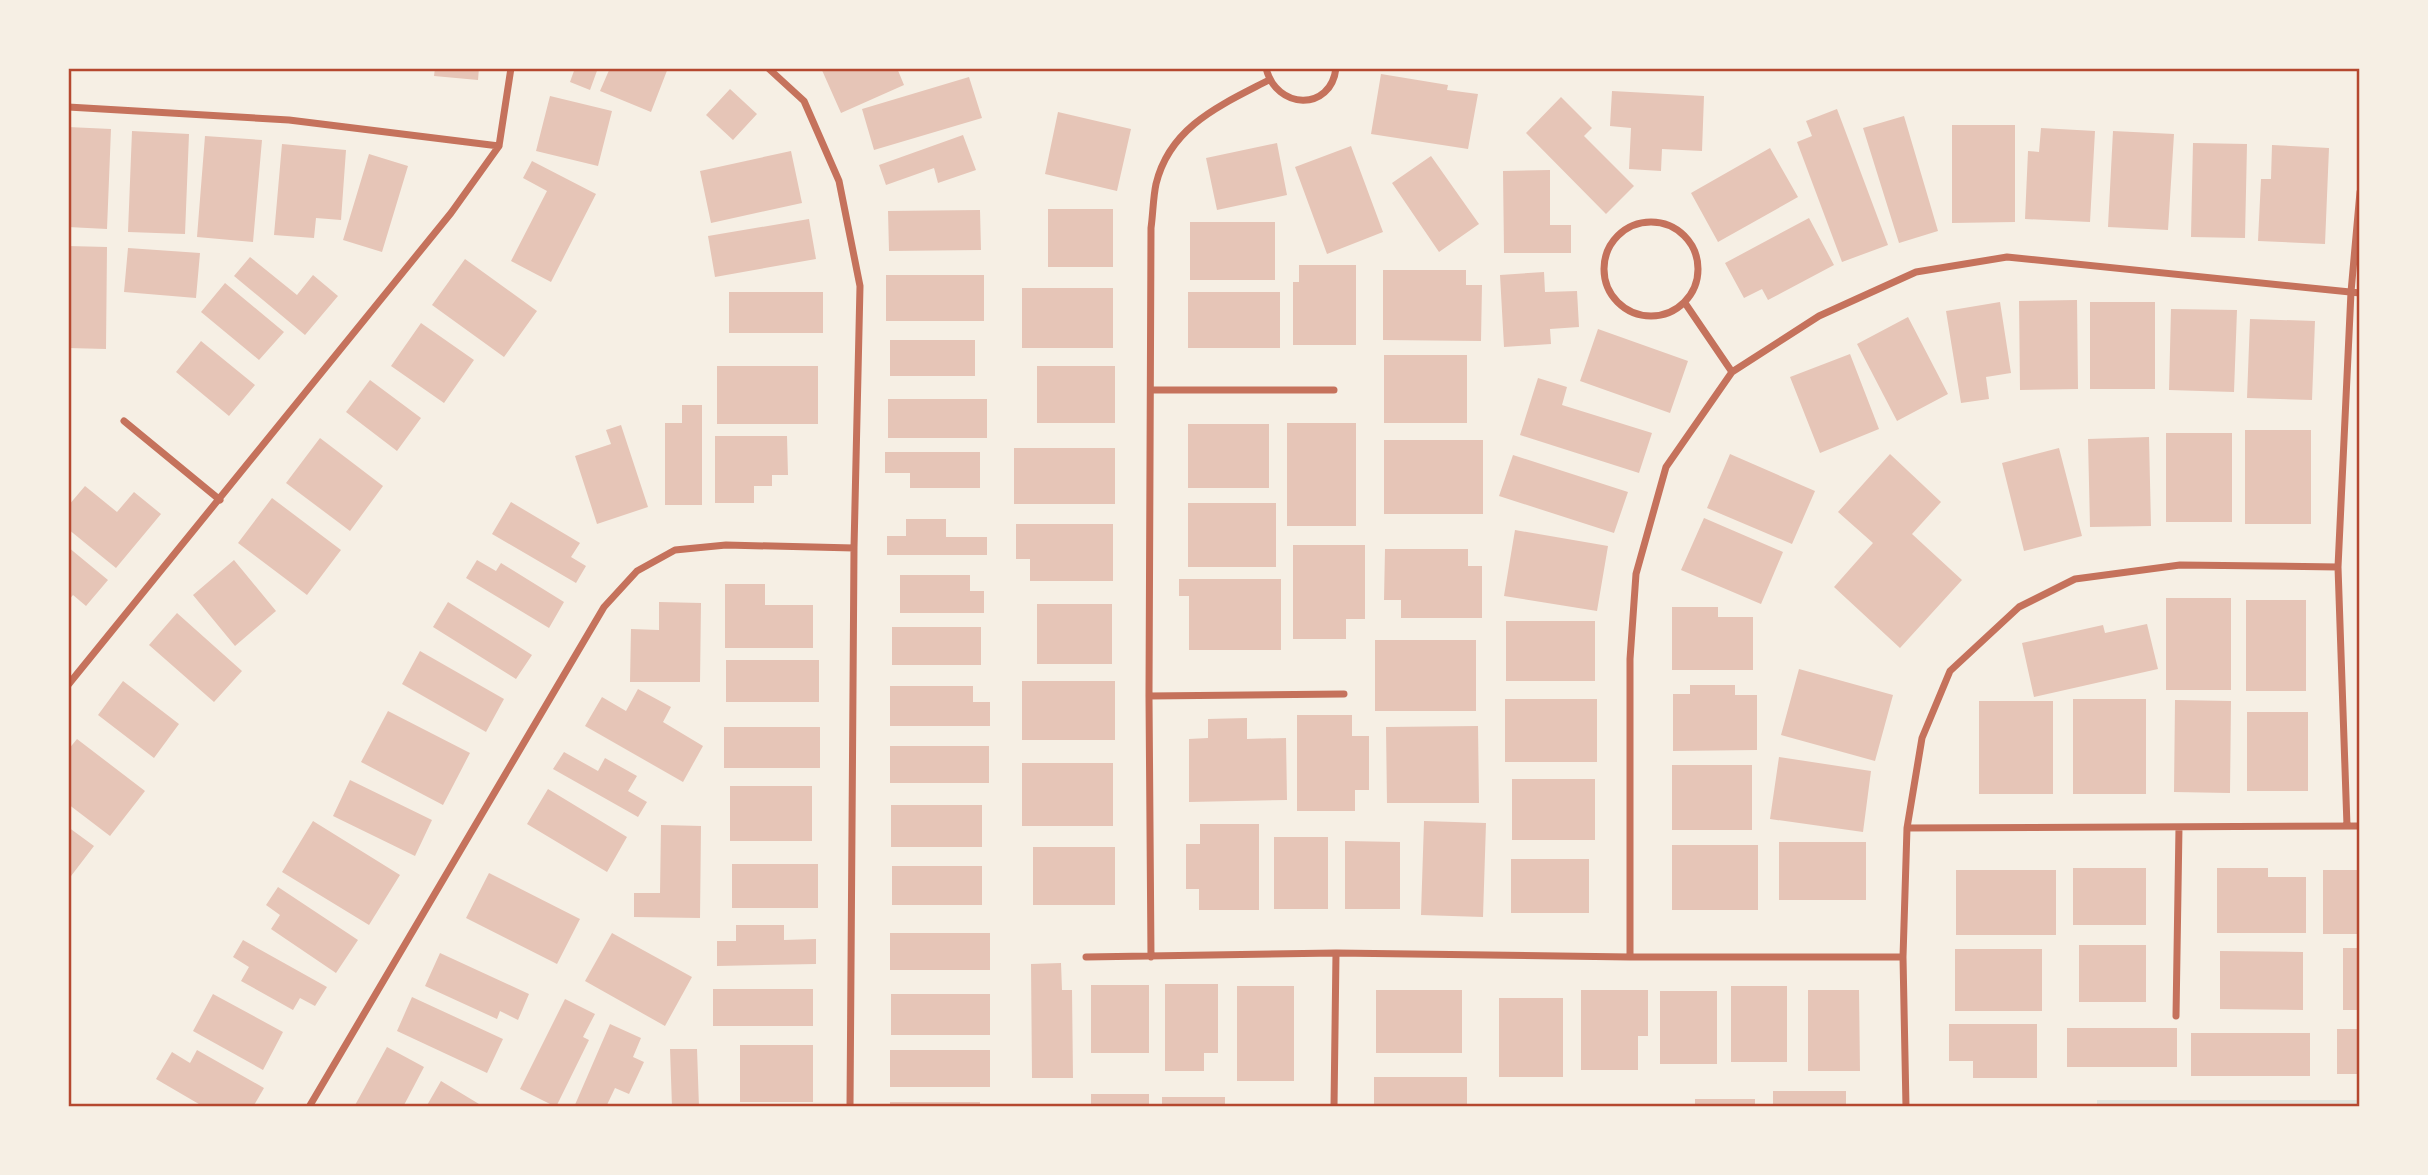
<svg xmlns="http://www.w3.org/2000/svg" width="2428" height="1175" viewBox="0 0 2428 1175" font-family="'Open Sans',sans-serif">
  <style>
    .green { fill: #e2e4dc }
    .building { fill: #e6c5b7 }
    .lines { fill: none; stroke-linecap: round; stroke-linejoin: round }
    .minor { stroke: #c5725c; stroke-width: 7 }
    .neatline { fill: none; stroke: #b5482f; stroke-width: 2.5 }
  </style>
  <rect width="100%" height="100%" fill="#f6efe4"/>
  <!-- green -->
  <path class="green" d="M2097,1100H2360V1107H2097Z"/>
  <!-- building -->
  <path class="building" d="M435,68H479L478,80L434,76Z
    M575,68H598L590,90L570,82Z
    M610,68H668L651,112L600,91Z
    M821,68H897L904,85L841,113Z
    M1381,74L1448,85L1447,90L1478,94L1468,149L1371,134Z
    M969,77L982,118L874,150L862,109Z
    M730,89L757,114L733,140L706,115Z
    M1612,91L1704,96L1702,151L1662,149L1661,171L1629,169L1631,128L1610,126Z
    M550,96L612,111L598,166L536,151Z
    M1561,97L1592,128L1584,136L1634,186L1606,214L1526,133Z
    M1837,109L1888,245L1842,262L1797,142L1812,136L1806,121Z
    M1058,112L1131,129L1117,191L1045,174Z
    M1904,116L1938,231L1899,243L1863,128Z
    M1952,125H2015V222L1952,223Z
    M68,127L111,129L107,229L68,227Z
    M2041,128L2095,131L2090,222L2025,219L2028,151L2039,152Z
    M132,131L189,134L185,234L128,232Z
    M2113,131L2174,134L2168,230L2108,227Z
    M963,135L976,170L938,183L934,168L886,185L879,165Z
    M205,136L262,140L253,242L197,237Z
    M1277,143L1287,195L1217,210L1206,158Z
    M2193,143L2247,144L2245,238L2191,237Z
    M282,144L346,150L341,220L316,218L314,238L274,235Z
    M2272,145L2329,148L2325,244L2258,241L2261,179H2271Z
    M1351,146L1383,232L1327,254L1295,167Z
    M1770,148L1798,197L1718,242L1691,193Z
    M791,151L802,203L711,223L700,171Z
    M369,154L408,166L382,252L343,240Z
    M1431,156L1479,224L1439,252L1392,183Z
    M532,161L596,194L551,282L511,261L547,191L523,178Z
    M1550,170V225H1571V253H1504L1503,171Z
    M1048,209H1113V267H1048Z
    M980,210L981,250L889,251L888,211Z
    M1809,218L1834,265L1768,300L1762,289L1744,298L1725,263Z
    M809,219L816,259L715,277L708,236Z
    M1190,222H1275V280H1190Z
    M68,246L107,247L106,349L68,348Z
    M128,248L200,253L196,298L124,292Z
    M250,257L297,295L313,275L338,296L305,335L234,276Z
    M465,259L537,311L504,357L432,305Z
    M1299,265H1356V345H1293V282H1299Z
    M1383,270H1466V285H1482L1481,341L1383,340Z
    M1544,272L1545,292L1577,291L1579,327L1550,329L1551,344L1504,347L1500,275Z
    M886,275H984V321H886Z
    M225,283L284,332L259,360L201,312Z
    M1022,288H1113V348H1022Z
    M729,292H823V333H729Z
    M1188,292H1280V348H1188Z
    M2077,300L2078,389L2020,390L2019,301Z
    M2000,302L2011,373L1986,377L1989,399L1961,403L1946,311Z
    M2090,302H2155V389H2090Z
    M2171,309L2237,310L2234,392L2169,390Z
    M1908,317L1948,394L1897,421L1857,344Z
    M2250,319L2315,321L2312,400L2247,398Z
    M421,323L474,360L444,403L391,366Z
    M1598,329L1688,361L1670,413L1580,381Z
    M890,340H975V376H890Z
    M201,341L255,385L229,416L176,372Z
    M1850,354L1879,429L1820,453L1790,377Z
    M1384,355H1467V423H1384Z
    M717,366H818V424H717Z
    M1037,366H1115V423H1037Z
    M1538,378L1567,387L1562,405L1652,433L1639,473L1520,435Z
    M370,380L421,418L397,451L346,412Z
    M888,399H987V438H888Z
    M682,405H702V505H665V423H682Z
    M1287,423H1356V526H1287Z
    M1188,424H1269V488H1188Z
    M621,425L648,507L597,524L575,456L611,444L606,430Z
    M2245,430H2311V524H2245Z
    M2166,433H2232V522H2166Z
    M715,436H787L788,475H772V486H754V503H715Z
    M2149,437L2151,526L2090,527L2088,439Z
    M320,438L383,486L350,531L286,483Z
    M1384,440H1483V514H1384Z
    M1014,448H1115V504H1014Z
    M2059,448L2082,536L2024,551L2002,463Z
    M885,452H980V488H910V473H885Z
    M1730,454L1815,491L1792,544L1707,508Z
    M1890,454L1941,502L1912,534L1962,580L1900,648L1834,587L1873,543L1838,512Z
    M1513,455L1628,492L1614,533L1499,496Z
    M85,486L117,512L134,492L161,514L116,568L68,529V506Z
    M272,498L341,550L307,595L238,543Z
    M511,502L580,543L571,557L586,566L576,583L492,534Z
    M1188,503H1276V567H1188Z
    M1704,518L1783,552L1761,604L1681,570Z
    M906,519H946V537H987V555H887V536H906Z
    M1016,524H1113V581H1030V559H1016Z
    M1515,530L1608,546L1597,611L1504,596Z
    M1293,545H1365V619H1346V639H1293Z
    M68,547L108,580L86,606L73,595L68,601Z
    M1385,549H1468V566H1482V618H1401V600H1384Z
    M234,560L276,611L235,646L193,595Z
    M477,560L496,571L501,563L564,602L549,628L466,578Z
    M900,575H970V591H984V613H900Z
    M1179,579H1281V650H1189V596H1179Z
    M725,584H765V605H813V648H725Z
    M2166,598H2231V690H2166Z
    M2246,600H2306V691H2246Z
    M448,602L532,655L516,679L433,627Z
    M659,602L701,603L700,682H630L631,629L659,630Z
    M1037,604H1112V664H1037Z
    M1672,607H1718V617H1753V670H1672Z
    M177,613L242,671L214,702L149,645Z
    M1506,621H1595V681H1506Z
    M2147,624L2158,669L2034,697L2022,643L2103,625L2105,633Z
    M892,627H981V665H892Z
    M1375,640H1476V711H1375Z
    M420,651L504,699L486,732L402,684Z
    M726,660H819V702H726Z
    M1799,669L1893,695L1875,761L1781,735Z
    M123,681L179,724L154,758L98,715Z
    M1022,681H1115V740H1022Z
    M1690,685H1735V695H1757V750L1673,751V694H1690Z
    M890,686H973V702H990V726H890Z
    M638,689L671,707L663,722L703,746L683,782L585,726L602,697L626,711Z
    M1505,699H1597V762H1505Z
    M2073,699H2146V794H2073Z
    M2175,700L2231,701L2230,793L2174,792Z
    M1979,701H2053V794H1979Z
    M388,711L470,753L443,805L361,762Z
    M2247,712H2308V791H2247Z
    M1297,715H1352V736H1369V790H1355V811H1297Z
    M1247,718V739L1286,738L1287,800L1189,802V739L1208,738V719Z
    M1478,726L1479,803H1387L1386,727Z
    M724,727H820V768H724Z
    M77,739L145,791L110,836L68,804V750Z
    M890,746H989V783H890Z
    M564,752L598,771L605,758L637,776L628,791L647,802L638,817L553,769Z
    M1779,757L1871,771L1863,832L1770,819Z
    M1022,763H1113V826H1022Z
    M1672,765H1752V830H1672Z
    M1512,779H1595V840H1512Z
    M350,780L432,820L415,856L333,816Z
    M730,786H812V841H730Z
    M548,789L627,837L607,872L527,824Z
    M891,805H982V847H891Z
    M313,821L400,875L369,925L282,872Z
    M1424,821L1486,823L1483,917L1421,915Z
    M1200,824H1259V910H1199V889H1186V844H1200Z
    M661,825L701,826L700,918L634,917V893H660Z
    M68,827L94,846L68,880Z
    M1274,837H1328V909H1274Z
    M1345,841L1400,842V909H1345Z
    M1779,842H1866V900H1779Z
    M1672,845H1758V910H1672Z
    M1033,847H1115V905H1033Z
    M1511,859H1589V913H1511Z
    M732,864H818V908H732Z
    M892,866H982V905H892Z
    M2073,868H2146V925H2073Z
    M2217,868H2268V877H2306V933H2217Z
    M1956,870H2056V935H1956Z
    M2323,870H2360V934H2323Z
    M489,873L580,919L557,964L466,918Z
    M278,887L358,940L336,973L271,929L280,915L266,905Z
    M736,925H784V940L816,939V964L717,966V941H736Z
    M612,933L692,977L665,1026L585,981Z
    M890,933H990V970H890Z
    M243,940L327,987L315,1006L300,998L293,1010L241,981L249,967L233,957Z
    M2079,945H2146V1002H2079Z
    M2343,948H2360V1010H2343Z
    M1955,949H2042V1011H1955Z
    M2220,951L2303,952V1010L2220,1009Z
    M440,953L529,994L518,1020L500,1011L497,1019L425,986Z
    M1061,963L1062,990H1072L1073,1078H1032L1031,964Z
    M1165,984H1218V1053H1204V1071H1165Z
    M1091,985H1149V1053H1091Z
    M1237,986H1294V1081H1237Z
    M1731,986H1787V1062H1731Z
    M713,989H813V1026H713Z
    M1376,990H1462V1053H1376Z
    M1581,990H1648V1036H1638V1070H1581Z
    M1808,990H1859L1860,1071H1808Z
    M1660,991H1717V1064H1660Z
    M213,994L283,1032L263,1070L193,1031Z
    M891,994H990V1035H891Z
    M412,997L503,1039L487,1073L397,1031Z
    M1499,998H1563V1077H1499Z
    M565,999L595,1014L583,1037L589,1040L556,1107L520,1089Z
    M610,1024L641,1038L633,1057L644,1062L629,1094L615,1088L606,1107H574Z
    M1949,1024H2037V1078H1973V1061H1949Z
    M2067,1028H2177V1067H2067Z
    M2337,1029H2360V1074H2337Z
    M2191,1033H2310V1076H2191Z
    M740,1045H813V1102H740Z
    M387,1047L424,1067L403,1107H354Z
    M670,1049H697L699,1107H672Z
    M197,1050L264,1088L253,1107H204L156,1079L172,1052L190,1063Z
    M890,1050H990V1087H890Z
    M1374,1077H1467V1107H1374Z
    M441,1081L479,1104L478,1107H426Z
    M1773,1091H1846V1107H1773Z
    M1091,1094H1149V1107H1091Z
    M1162,1097H1225V1107H1162Z
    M1695,1099H1755V1107H1695Z
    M890,1102H980V1107H890Z"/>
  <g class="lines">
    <!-- minor -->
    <path class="minor" d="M768,68L804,101L839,181L860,286L854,548L850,1107
      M1266,68C1276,110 1331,112 1336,68
      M68,107L289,120L499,146L511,68
      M1604 269a47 47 0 1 1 94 0a47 47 0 1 1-94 0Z
      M1685,303L1732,372
      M1151,390H1334
      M124,421L220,500
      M68,685L451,213L499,146
      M1149,696L1344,694
      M2347,826L2338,567L2351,292L2360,192
      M1907,828L2360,826
      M1086,957L1336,953L1630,957H1903
      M1151,957L1149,696L1151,228C1153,214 1153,198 1156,184C1170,126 1221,105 1269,80
      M1630,957V659L1636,574L1666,467L1732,372L1819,316L1916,272L2007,257L2360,293
      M2176,1016L2179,827
      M309,1107L604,607L637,571L675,550L726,545L854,548
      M1334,1107L1336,953
      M1906,1107L1903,957L1907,828L1922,738L1950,671L2019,607L2075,579L2180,565L2338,567"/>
  </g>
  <!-- border -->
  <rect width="2428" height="1175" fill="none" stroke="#f6efe4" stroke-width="140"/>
  <rect x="70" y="70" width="2288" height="1035" class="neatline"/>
</svg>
